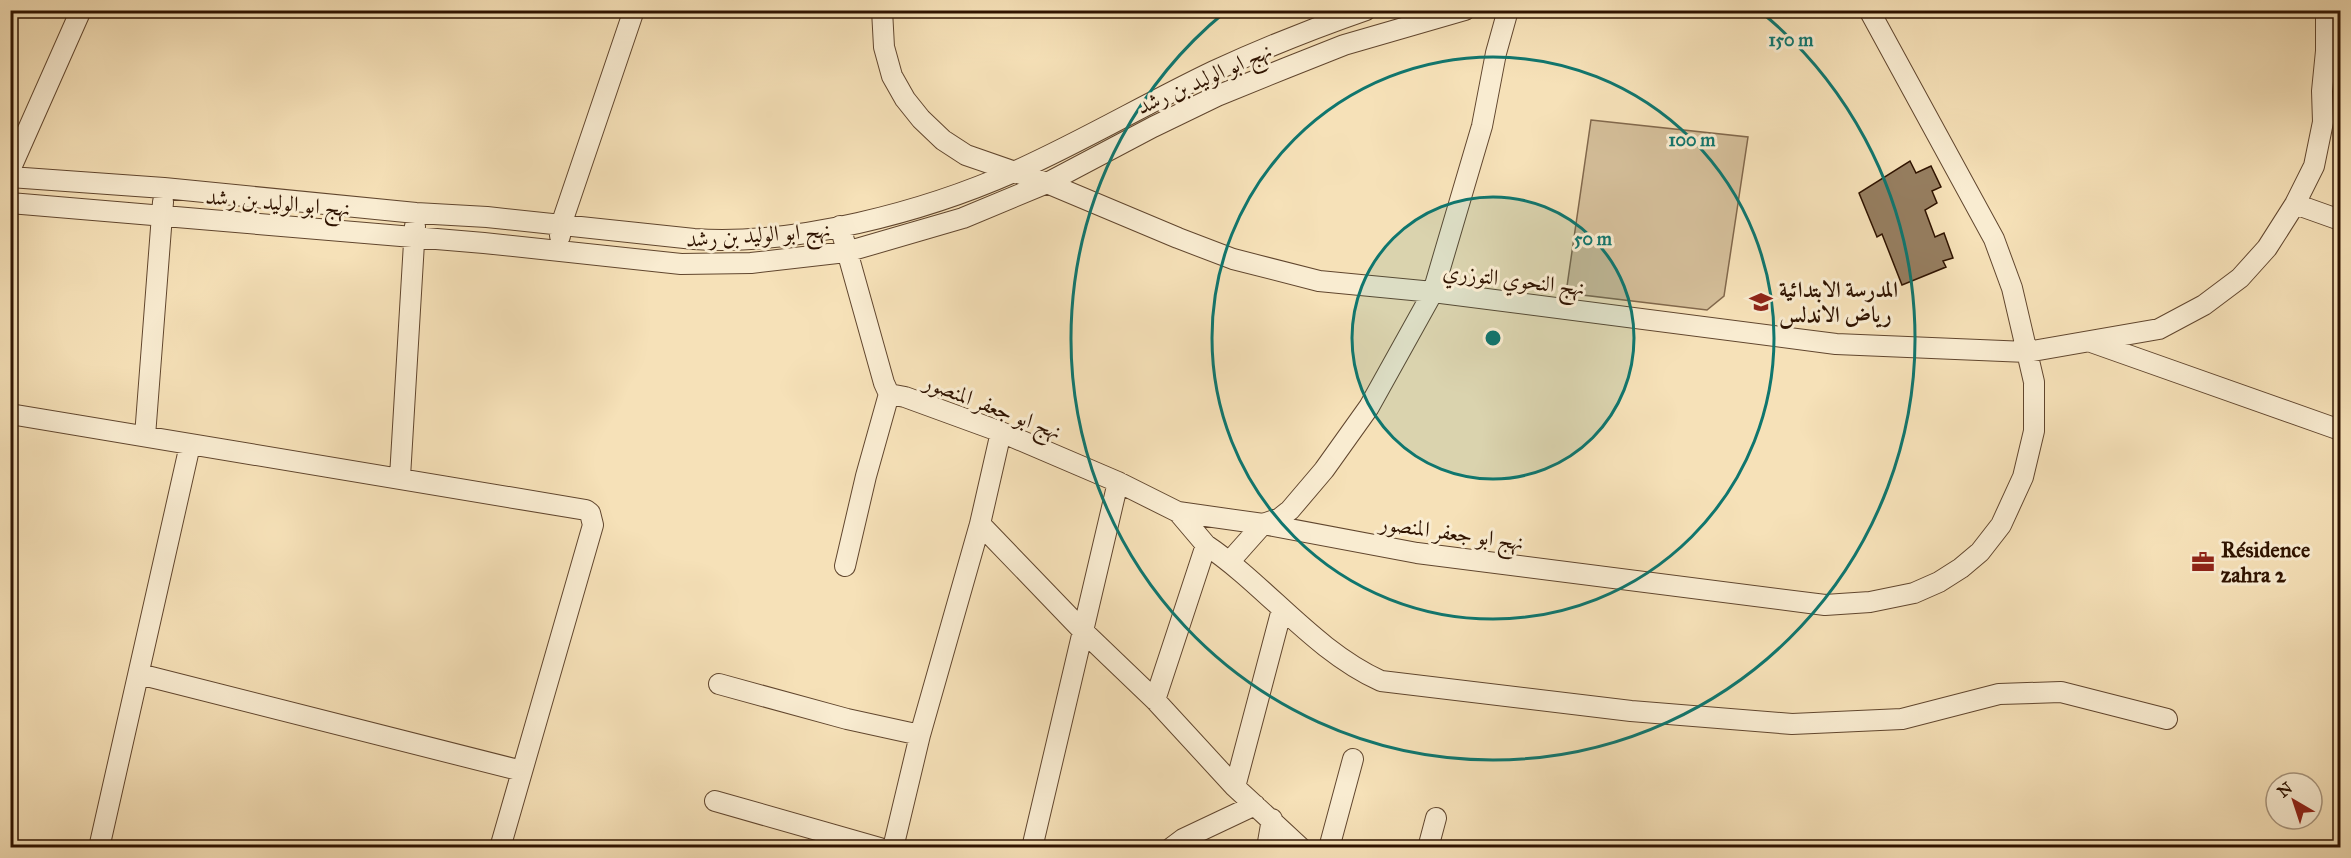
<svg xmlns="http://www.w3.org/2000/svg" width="2351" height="858" viewBox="0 0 2351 858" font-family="'IM FELL Great Primer',Amiri,serif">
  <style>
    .green { fill: #d4be99; stroke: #82684c; stroke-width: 1.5 }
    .building { fill: #967e60; stroke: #2f1300; stroke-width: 1.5 }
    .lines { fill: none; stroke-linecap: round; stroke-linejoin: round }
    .minor-casing { stroke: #61462e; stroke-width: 22 }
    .minor { stroke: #f9ecd1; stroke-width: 20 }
    .ring { fill: none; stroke: #0f766e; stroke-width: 3 }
    .labels { text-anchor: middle; stroke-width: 6; stroke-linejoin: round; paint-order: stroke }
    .street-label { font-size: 22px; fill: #2f1300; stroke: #f9ecd1 }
    .poi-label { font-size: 22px; font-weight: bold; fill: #2f1300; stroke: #f9ecd1; text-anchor: start }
    .centre { fill: #0f766e; stroke: #f9ecd1; stroke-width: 3 }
    .ring-label { font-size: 18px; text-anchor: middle; font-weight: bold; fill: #0f766e; stroke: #f9ecd1; stroke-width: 6; stroke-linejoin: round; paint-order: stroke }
  </style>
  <rect width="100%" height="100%" fill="#f6e1b8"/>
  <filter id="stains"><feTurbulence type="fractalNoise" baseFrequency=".00333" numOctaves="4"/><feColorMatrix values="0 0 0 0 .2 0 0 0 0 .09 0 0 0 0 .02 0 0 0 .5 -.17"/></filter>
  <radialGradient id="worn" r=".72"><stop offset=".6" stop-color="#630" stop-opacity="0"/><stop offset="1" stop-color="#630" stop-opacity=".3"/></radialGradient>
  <!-- green -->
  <path class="green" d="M1591,120L1748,137L1724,296L1707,310L1566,293Z"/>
  <!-- building -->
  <path class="building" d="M1910,161L1916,173L1931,166L1941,187L1932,191L1937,203L1925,210L1935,237L1944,233L1953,258L1943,261L1946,267L1902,285L1882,234L1877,237L1859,193Z"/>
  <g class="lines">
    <!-- minor casing -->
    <g class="minor-casing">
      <path id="minor" d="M882,10L884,47L892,76L905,99L921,119L943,140L966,155L1047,183L1178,238L1233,259L1319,281L1433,292L1836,344L2027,352L2159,329L2204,305L2240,278L2267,248L2295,204L2314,166L2323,122L2322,91L2326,51V10
        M10,170L81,10
        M10,177L164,188L416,213L487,217L694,239C795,246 924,212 1016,171C1083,141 1147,103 1214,71C1264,48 1314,28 1366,10
        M10,203L484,243L681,264L751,263L846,252L963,218L1047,183L1153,127L1217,96L1286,68L1344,45L1465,10
        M2295,204L2340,220
        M840,226L884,383L889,394L905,397L1001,432L1118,482L1178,512L1263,524L1417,553L1825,605L1870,602L1914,593L1939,582L1961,568L1980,552L2001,525L2023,477L2034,431V382L2012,288L1994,239L1869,10
        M560,236L561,225L634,10
        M2091,342L2340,430
        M10,414L586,510L590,513L593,525L500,848
        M145,436L163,202
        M400,477L415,226
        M980,524L1083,631L1155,700L1235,787L1301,848
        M1206,545C1267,586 1313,650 1381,681L1631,711L1792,724L1902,719L1999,694L2061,692L2167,719
        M1230,561L1263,524L1280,518L1290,510L1324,470L1369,407L1433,292L1482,126L1496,53L1508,10
        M845,566L866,476L889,394
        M139,674L522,771
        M719,684L847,719L920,735
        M1155,700L1206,545L1178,512
        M1235,787L1282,609
        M715,801L880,848
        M99,848L190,445
        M893,848L920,735L980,524L1001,432
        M1032,848L1118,482
        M1171,848L1183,839L1255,805
        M1267,848L1272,819
        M1329,848L1353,759
        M1428,848L1436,818"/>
    </g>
    <!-- minor -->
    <use href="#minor" class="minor"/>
  </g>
  <!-- distance rings -->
  <circle cx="1493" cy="338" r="141" fill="#0f766e" fill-opacity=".12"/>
  <g class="ring">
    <circle cx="1493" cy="338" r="141"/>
    <circle cx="1493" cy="338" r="281"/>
    <path d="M1761 12A422 422 0 1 1 1225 12"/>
  </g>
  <!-- icons -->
  <defs>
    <g id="school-bare" transform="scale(1.8)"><path d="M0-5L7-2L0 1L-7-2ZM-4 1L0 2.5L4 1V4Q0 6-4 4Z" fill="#8f2418" stroke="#f9ecd1" stroke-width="2.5" paint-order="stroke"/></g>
    <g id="office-bare" transform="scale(1.8)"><path d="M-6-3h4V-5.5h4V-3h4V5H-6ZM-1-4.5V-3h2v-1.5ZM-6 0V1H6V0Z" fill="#8f2418" stroke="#f9ecd1" stroke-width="2.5" paint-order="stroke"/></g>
  </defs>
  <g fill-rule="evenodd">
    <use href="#school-bare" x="1761" y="302"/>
    <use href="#office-bare" x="2203" y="562"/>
  </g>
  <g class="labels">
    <!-- street labels -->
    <g class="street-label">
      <text transform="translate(1204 78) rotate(-24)" y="8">نهج ابو الوليد بن رشد</text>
      <text transform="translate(278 202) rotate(5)" y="8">نهج ابو الوليد بن رشد</text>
      <text transform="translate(758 234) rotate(-4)" y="8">نهج ابو الوليد بن رشد</text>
      <text transform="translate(1514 279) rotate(7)" y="8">نهج النحوي التوزري</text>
      <text transform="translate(993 406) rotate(21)" y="8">نهج ابو جعفر المنصور</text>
      <text transform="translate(1452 532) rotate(8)" y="8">نهج ابو جعفر المنصور</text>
    </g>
    <!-- poi labels -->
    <g class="poi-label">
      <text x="1779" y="297">المدرسة الابتدائية<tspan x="1779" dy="25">رياض الاندلس</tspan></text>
      <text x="2221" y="557">Résidence<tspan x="2221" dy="25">zahra 2</tspan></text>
    </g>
  </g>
  <circle cx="1493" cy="338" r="9" class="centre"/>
  <g class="ring-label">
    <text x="1791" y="46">150 m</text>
    <text x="1692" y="146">100 m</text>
    <text x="1593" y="245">50 m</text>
  </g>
  <!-- margin -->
  <rect width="2351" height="858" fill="none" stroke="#f6e1b8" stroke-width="36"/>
  <rect x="12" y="12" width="2327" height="834" fill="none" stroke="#2f1300" stroke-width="3"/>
  <rect x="18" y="18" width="2315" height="822" fill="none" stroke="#2f1300" stroke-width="1.5"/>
  <!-- north arrow -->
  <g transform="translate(2294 801) rotate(321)"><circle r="28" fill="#f9ecd1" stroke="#a8957d" stroke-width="1.5"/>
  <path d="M0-4.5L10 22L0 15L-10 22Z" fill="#8f2418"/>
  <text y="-9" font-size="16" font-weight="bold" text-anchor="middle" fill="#2f1300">N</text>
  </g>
  <rect width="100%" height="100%" filter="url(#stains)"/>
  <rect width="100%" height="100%" fill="url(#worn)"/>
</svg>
